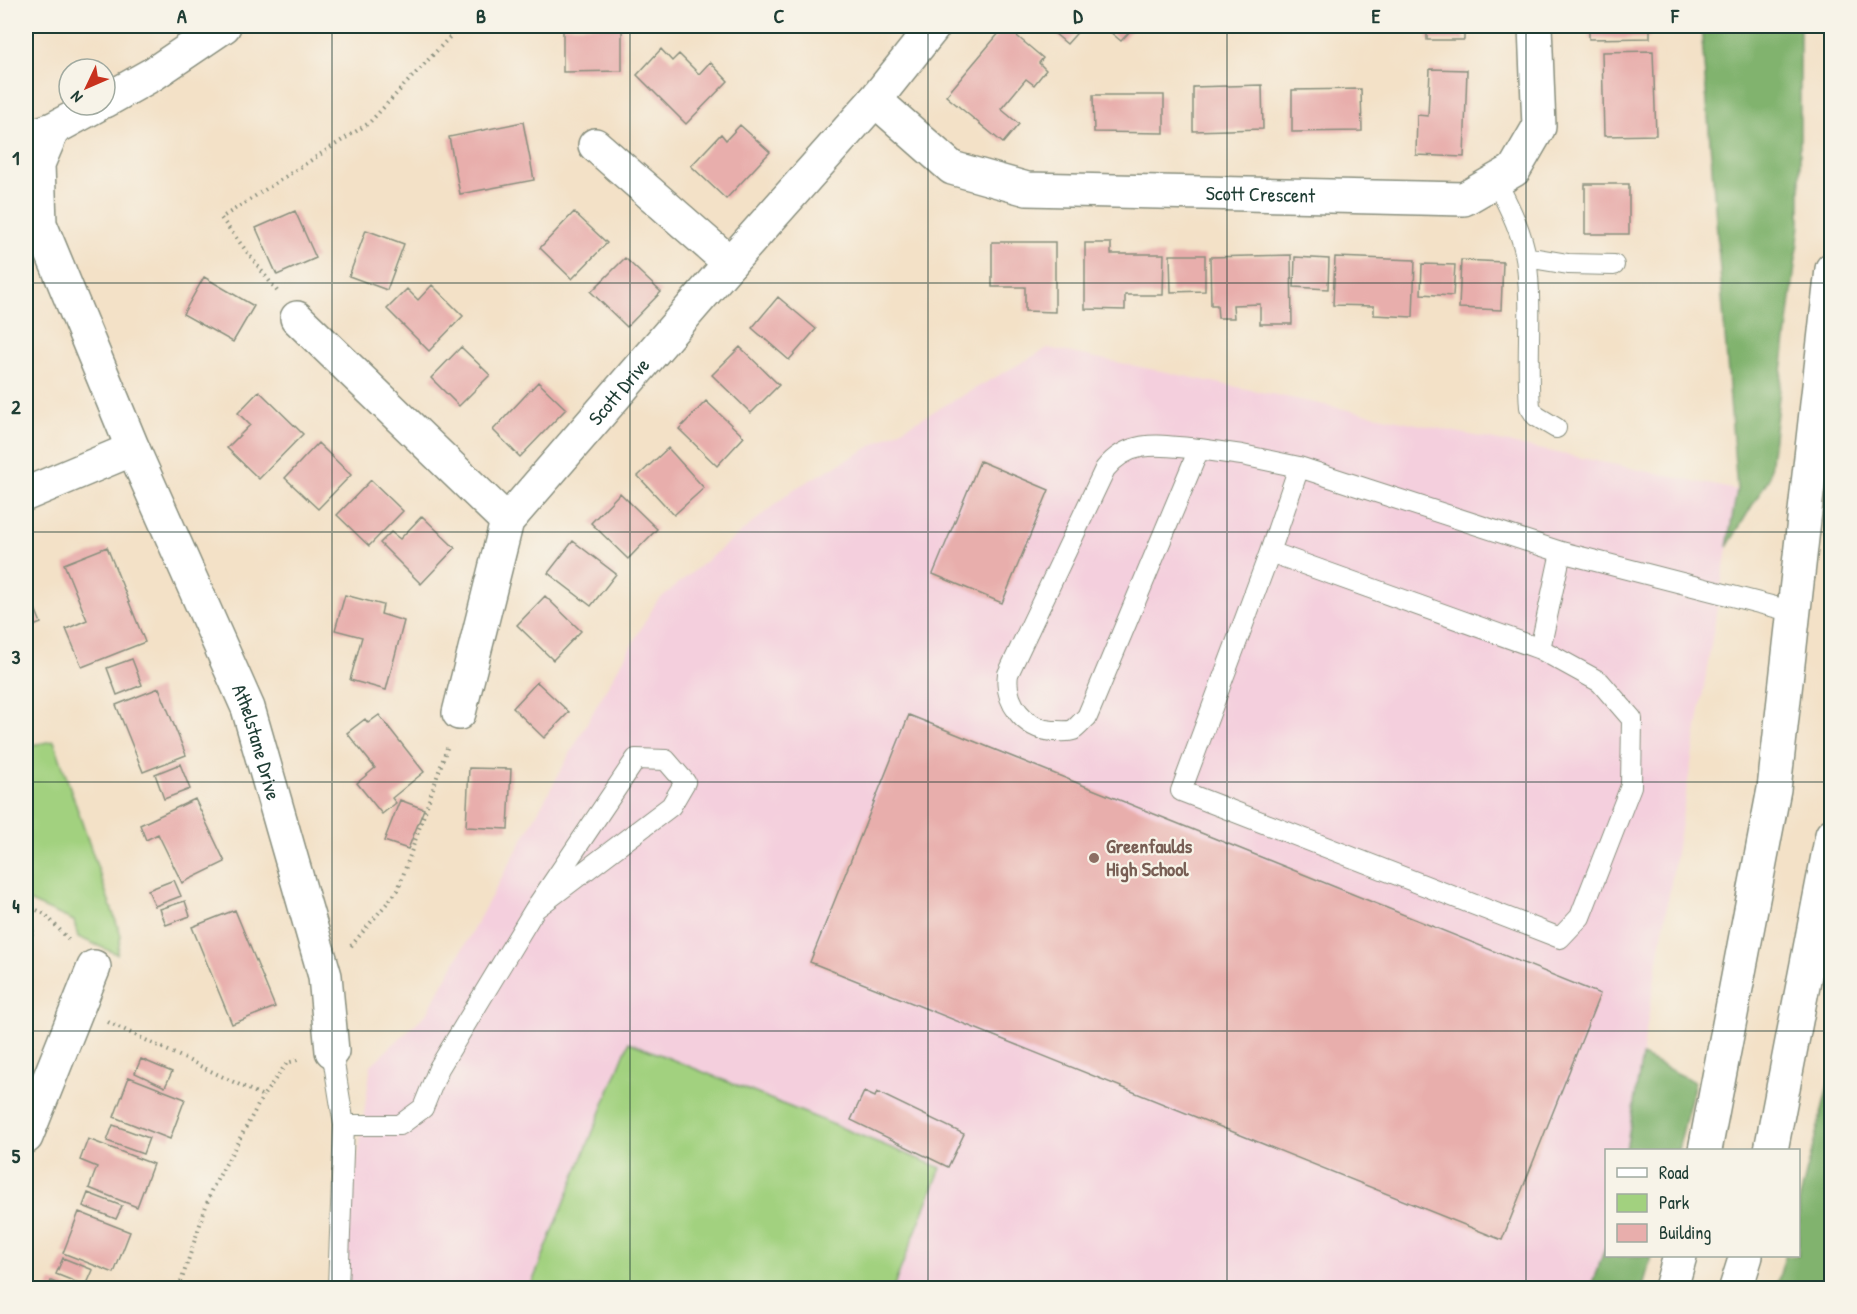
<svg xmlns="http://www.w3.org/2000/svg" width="1857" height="1314" viewBox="0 0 1857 1314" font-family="'Patrick Hand',sans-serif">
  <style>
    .built { fill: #f4cfdd }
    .green { fill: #a2d17f; stroke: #60875a; stroke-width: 1.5 }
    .forest { fill: #81b36e; stroke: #507851; stroke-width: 1.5 }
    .building { fill: #e8aeac }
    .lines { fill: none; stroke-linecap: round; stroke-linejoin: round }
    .service-casing { stroke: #898f7e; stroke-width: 22 }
    .minor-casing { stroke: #898f7e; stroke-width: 36 }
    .tertiary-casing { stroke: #898f7e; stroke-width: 36 }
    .primary-casing { stroke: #898f7e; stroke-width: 36 }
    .path { stroke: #898f7e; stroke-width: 4; stroke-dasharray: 1.5 4.5; stroke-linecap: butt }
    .service { stroke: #fff; stroke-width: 20 }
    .minor { stroke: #fff; stroke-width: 33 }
    .tertiary { stroke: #fff; stroke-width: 33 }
    .primary { stroke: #fff; stroke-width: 33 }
    .grid { fill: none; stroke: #1f3d34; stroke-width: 1.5; stroke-opacity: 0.55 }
    .education-dot { fill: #8d6e63; stroke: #f7f3e8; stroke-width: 2 }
    .labels { text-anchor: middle; stroke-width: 4.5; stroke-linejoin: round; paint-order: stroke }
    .street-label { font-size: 20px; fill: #1f3d34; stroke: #f7f3e8 }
    .education-label { font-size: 20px; font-weight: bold; fill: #785e54; stroke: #f7f3e8; text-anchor: start }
    .neatline { fill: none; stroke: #1f3d34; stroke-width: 2 }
    .grid-label { font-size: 20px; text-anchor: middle; font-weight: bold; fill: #1f3d34 }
  </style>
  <rect width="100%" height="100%" fill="#f7f3e8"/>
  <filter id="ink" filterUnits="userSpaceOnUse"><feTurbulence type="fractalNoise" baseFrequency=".0167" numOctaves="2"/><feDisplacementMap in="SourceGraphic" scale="12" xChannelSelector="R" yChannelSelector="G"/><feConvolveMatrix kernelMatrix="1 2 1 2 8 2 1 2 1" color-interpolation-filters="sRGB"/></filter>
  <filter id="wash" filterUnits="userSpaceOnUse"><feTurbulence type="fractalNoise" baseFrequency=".008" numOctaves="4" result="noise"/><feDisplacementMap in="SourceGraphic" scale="24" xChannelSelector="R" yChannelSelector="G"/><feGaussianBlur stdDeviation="1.35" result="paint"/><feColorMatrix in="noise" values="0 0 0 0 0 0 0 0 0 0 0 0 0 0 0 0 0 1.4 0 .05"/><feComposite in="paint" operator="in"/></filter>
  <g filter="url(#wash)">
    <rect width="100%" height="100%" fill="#f3e1c7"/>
    <!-- built -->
    <path class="built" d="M1048,348L1737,490L1626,1150H1606V1246L1590,1288H339L371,1065L427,1013L598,703L657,601L794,489Z"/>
    <!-- green -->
    <path class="green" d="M54,741L121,936L117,954L78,937L74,921L26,900V746Z
      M629,1042L941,1168L893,1288H530Z"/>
    <!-- forest -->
    <path class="forest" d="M1701,26H1800V225L1769,478L1727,547L1737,490Z
      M1642,1056L1695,1082L1678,1150H1626Z
      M1831,1074V1288H1776L1785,1256H1798L1799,1202Z
      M1606,1246V1256H1651L1643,1288H1590Z"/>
    <g id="blocks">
      <!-- building -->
      <path class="building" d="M563,26H622V71L563,72Z
        M1005,26L1043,58L1039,63L1046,70L1034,85L1026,79L1001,109L1019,124L1003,143L946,96Z
        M1046,26H1083L1067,44Z
        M1103,26H1135L1121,41Z
        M1427,26H1464V40H1427Z
        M1589,26H1650V38L1589,39Z
        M661,49L672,61L679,54L699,74L710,62L728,81L686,124L637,75Z
        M1653,51L1656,135L1604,136L1602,52Z
        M1430,69L1467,70L1464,157L1416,155L1417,115L1428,116Z
        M1262,85L1263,129L1193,131V87Z
        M1361,89L1362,131L1292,132V90Z
        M1093,95H1164V133L1094,132Z
        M523,122L534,180L460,194L449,137Z
        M740,125L770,152L726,199L691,166L721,134L726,140Z
        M1585,184H1629V234H1585Z
        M295,211L316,258L277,275L256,228Z
        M574,212L607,243L572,279L540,248Z
        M366,230L404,244L387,290L349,276Z
        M992,242H1055V312L1025,311V287H992Z
        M1085,243H1111V254H1164L1163,295H1125V310L1085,309Z
        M1170,255H1205V291L1171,292Z
        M1291,255L1292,324H1260V304L1233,305L1234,318H1218L1217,305H1211L1210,257Z
        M1295,257L1329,259L1328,289L1294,287Z
        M1335,257L1415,260L1413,317L1374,315V306L1333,305Z
        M625,258L661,292L627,327L591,292Z
        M1461,260L1503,262L1501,310L1459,308Z
        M1422,264L1455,265L1453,296L1421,294Z
        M204,277L254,306L233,342L183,314Z
        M432,285L463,316L429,351L387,309L407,289L418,300Z
        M778,297L816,329L789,360L752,328Z
        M461,347L490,375L459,406L431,378Z
        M740,347L779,385L751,413L712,375Z
        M538,382L566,409L520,457L493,430Z
        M259,391L303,434L259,479L227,448L250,425L238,413Z
        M706,401L744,437L717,466L679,429Z
        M318,443L351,475L318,509L285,478Z
        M668,448L704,488L674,515L638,476Z
        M980,461L1049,490L1002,603L933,574Z
        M371,480L403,511L369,546L337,515Z
        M620,493L657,529L628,559L591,523Z
        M422,516L455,548L421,584L380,543L391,532L400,539Z
        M573,541L616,574L591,606L548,573Z
        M107,547L145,642L82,667L66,629L87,620L64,564Z
        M29,594L41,623L26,629V596Z
        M345,595L383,605L381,614L404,621L386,690L350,680L362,637L335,630Z
        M545,596L581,631L553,660L517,625Z
        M132,659L142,685L117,695L107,668Z
        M537,682L569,712L544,738L513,708Z
        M159,688L186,755L143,772L116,705Z
        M379,715L424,772L392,798L396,803L382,814L357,783L375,768L347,733L365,719L368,723Z
        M909,715L1600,994L1502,1240L810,962Z
        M180,764L190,789L164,799L155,774Z
        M469,768L511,769L508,829L466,827Z
        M195,799L225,862L182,883L158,834L146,840L140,825Z
        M400,800L424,809L408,849L384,841Z
        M174,880L181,896L155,906L148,890Z
        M185,901L190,916L166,925L160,909Z
        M235,910L275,1007L232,1024L192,927Z
        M26,928L34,931L26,953Z
        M141,1059L172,1072L165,1087L135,1073Z
        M129,1077L185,1099L170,1139L114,1117Z
        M864,1092L875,1097L877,1092L964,1134L948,1167L851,1120Z
        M113,1125L149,1138L143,1154L107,1141Z
        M88,1139L153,1164L137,1207L89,1188L97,1167L80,1160Z
        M88,1193L122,1206L116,1219L83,1206Z
        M79,1212L130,1232L114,1273L63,1253Z
        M63,1258L93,1270L86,1286L56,1274Z
        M51,1281L70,1288H48Z"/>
    </g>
  </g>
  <g filter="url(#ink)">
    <use href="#blocks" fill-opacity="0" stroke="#898f7e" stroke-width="1.5"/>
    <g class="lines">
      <!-- service casing -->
      <g class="service-casing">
        <path id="service" d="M1496,181C1508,205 1522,231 1526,258C1533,307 1526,357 1530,407L1536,416L1556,428
          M1526,257L1568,264L1614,265
          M1199,449C1163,446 1131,437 1105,469L1008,674C1004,702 1024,729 1053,731C1059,731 1068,732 1073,730C1078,727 1083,720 1087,717L1199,449L1242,455L1299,467L1561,552L1794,612
          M1270,552L1299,467
          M1540,649L1270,552L1181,791L1560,938L1580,917L1631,786L1632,719L1600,682L1540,649L1561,552
          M332,1051L344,1125L338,1288
          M344,1125H400L423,1108L439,1068L535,909L636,759L666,760L685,782L671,806L535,909"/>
      </g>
      <!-- minor casing -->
      <g class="minor-casing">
        <g id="minor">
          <path id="s1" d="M875,100L952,168L1027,189L1464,199L1514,170L1539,127L1535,26"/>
          <path id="s2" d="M53,129L38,164L40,224L133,449L248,708L325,976L332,1051"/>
          <path d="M595,145L730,263"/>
          <path d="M297,318L507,521"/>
          <path d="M26,494L133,449"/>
          <path id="s3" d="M459,713L507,521L730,263L875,100L934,26"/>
          <path d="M26,1137L94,967"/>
        </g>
      </g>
      <!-- tertiary casing -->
      <g class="tertiary-casing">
        <path id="tertiary" d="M105,101L153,74L224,26
          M26,138L53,129L97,105"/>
      </g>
      <!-- primary casing -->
      <g class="primary-casing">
        <path id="primary" d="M1705,1150L1774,789L1832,269
          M1771,1150L1832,835
          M1671,1288L1680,1256
          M1736,1288L1746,1256"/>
      </g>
      <!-- path -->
      <path class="path" d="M277,291L221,218L369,123L460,26
        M26,905L45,914L71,942
        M351,946L398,890L448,745
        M108,1022L263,1096L287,1063L301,1059
        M179,1288L211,1191L263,1096"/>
      <!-- service -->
      <use href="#service" class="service"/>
      <!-- minor -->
      <use href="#minor" class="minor"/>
      <!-- tertiary -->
      <use href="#tertiary" class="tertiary"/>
      <!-- primary -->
      <use href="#primary" class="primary"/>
    </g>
  </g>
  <!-- grid -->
  <path class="grid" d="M332,26V1288M630,26V1288M928,26V1288M1227,26V1288M1526,26V1288M26,283H1832M26,532H1832M26,782H1832M26,1031H1832"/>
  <!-- markers -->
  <circle class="education-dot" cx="1094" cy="858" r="6"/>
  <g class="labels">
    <!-- street labels -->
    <g class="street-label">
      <text dy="7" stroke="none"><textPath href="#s1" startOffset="414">Scott Crescent</textPath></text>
      <text dy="7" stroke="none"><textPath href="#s3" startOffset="369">Scott Drive</textPath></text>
      <text dy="7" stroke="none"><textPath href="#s2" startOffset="660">Athelstane Drive</textPath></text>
    </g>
    <!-- education labels -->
    <g class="education-label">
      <text x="1106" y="853">Greenfaulds<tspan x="1106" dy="23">High School</tspan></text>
    </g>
  </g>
  <!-- margin -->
  <rect width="1857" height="1314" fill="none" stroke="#f7f3e8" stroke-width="66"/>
  <!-- legend -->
  <rect x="1605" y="1149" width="195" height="108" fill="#f7f3e8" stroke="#a1aaa0" stroke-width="1.5"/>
  <rect x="1617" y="1168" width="30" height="9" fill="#ffffff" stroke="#a1aaa0" stroke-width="1.5"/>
  <text x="1659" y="1179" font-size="18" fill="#1f3d34">Road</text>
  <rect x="1617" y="1194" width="30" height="18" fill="#a2d17f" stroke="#a1aaa0" stroke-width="1.5"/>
  <text x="1659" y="1209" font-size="18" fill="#1f3d34">Park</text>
  <rect x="1617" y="1224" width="30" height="18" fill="#e8aeac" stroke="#a1aaa0" stroke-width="1.5"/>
  <text x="1659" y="1239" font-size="18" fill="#1f3d34">Building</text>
  <!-- north arrow -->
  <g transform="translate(87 87) rotate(226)"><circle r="28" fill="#f7f3e8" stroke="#a1aaa0" stroke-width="1.5"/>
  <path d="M0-4.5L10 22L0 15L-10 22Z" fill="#c8321e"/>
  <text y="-9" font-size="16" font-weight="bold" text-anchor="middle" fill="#1f3d34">N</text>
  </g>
  <rect x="33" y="33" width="1791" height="1248" class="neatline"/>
  <g class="grid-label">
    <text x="182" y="23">A</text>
    <text x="481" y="23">B</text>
    <text x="779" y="23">C</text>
    <text x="1078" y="23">D</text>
    <text x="1376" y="23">E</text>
    <text x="1675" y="23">F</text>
    <text x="16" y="165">1</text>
    <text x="16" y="414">2</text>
    <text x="16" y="664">3</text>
    <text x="16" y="913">4</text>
    <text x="16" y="1163">5</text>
  </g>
</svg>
